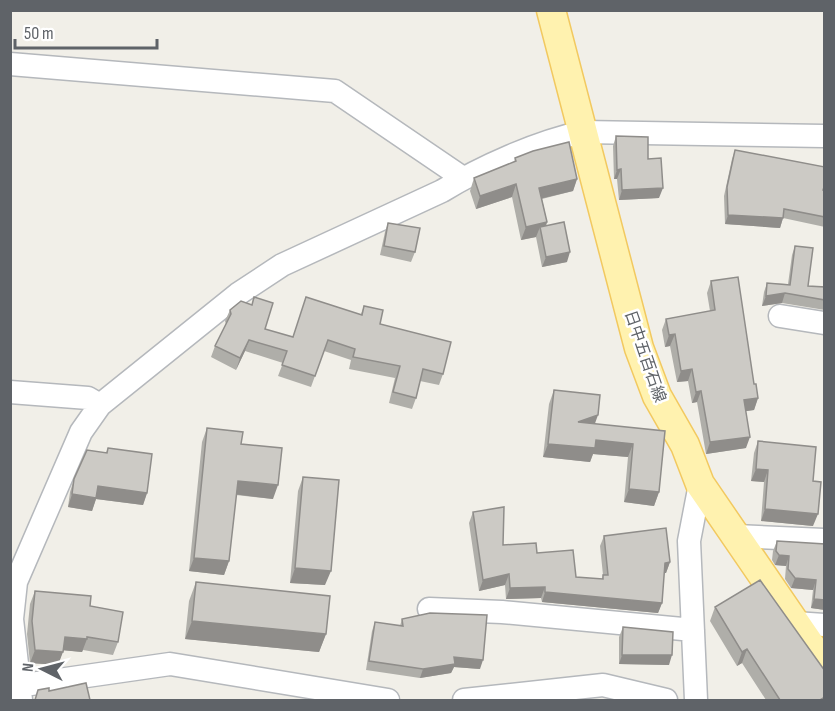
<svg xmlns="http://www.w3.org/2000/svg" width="835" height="711" viewBox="0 0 835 711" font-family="'Sofia Sans Condensed','Noto Sans JP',sans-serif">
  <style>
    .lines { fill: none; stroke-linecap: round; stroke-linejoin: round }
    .minor-casing { stroke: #b5b8bc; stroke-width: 25 }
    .major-casing { stroke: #f2c960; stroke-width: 31 }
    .minor { stroke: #fff; stroke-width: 22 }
    .major { stroke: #fff2af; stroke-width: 28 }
    .wall { fill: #afaea9 }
    .shaded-wall { fill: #8f8d8a }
    .building { fill: #cccac5; stroke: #8f8d8a; stroke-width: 1.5 }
    .labels { text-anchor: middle; stroke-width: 5; stroke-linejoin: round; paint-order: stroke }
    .street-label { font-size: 16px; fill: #5f6368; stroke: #fff }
  </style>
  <rect width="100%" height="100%" fill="#f1efe8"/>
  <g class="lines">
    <!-- minor casing -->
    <g class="minor-casing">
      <path id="minor" d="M10,64L335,91L463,178
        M780,316L824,323
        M10,392L88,398L100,405
        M736,536L824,540
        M429,609L502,612L693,630
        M795,623L824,625
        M10,687L170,664L388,700
        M21,700L12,619L16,582L81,432L100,405L238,294L282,265L442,191C481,167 537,142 583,132L824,136
        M464,700L603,685L666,700
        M696,700L689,541L700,484"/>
    </g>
    <!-- major casing -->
    <g class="major-casing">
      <path id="major" d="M551,10L639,348L657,396L685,445L700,484L824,665"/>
    </g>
    <!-- minor -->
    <use href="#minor" class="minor"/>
    <!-- major -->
    <use href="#major" class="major"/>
  </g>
  <!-- wall -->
  <path class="wall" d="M616,136L648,159L659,198L619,200L617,179H614L613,146Z
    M735,150L825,191V227L783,218L780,228L725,224L724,196L732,159Z
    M515,158L577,179L573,191L542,199L547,222L546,226L567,262L542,267L536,237L521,240L512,197L476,209L470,191L474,178L514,162Z
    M388,223L415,252L411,262L380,255L385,232Z
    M795,246L808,286L825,287V310L782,303L762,306L764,292L767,283L788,284L792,255Z
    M711,281L754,384L758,398L754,410L746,411V448L706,454L697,402L692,403L688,381L677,382L670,346L665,347L662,330L666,319L710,311L707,293Z
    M254,297L265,329L292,337L361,314L364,306L380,324L443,374L439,385L420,381L416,398L412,409L389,403L395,378L349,369L351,360L324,351L311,387L278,376L283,363L245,351L236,370L211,357L215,346L226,324L225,321L230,310L252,305Z
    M554,390L595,424L665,431L659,492L654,506L624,502L628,457L593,454L590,462L543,457L549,404Z
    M207,428L241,444L273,499L236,495L229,561L224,575L189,571L202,442Z
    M758,441L813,481V526L761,521L764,482L751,481L754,453Z
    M108,448L147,493L143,505L96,499L92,511L68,507L70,492L74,479L106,453Z
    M303,477L325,585L290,583L298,491Z
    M473,512L503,545L537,553L576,577L602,579L603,575L600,546L604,536L670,562L666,573H664L662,603L658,613L542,602L541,598L506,599L505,585L479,591L469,523Z
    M777,541L825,544V610L811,608L813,590L791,588L785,579L786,566L775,565L772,560L773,551Z
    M196,582L326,634L319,652L185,639L189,601Z
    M35,591L90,606L118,642L113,655L83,650L82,652L63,650L58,665L30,663L27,634L30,604Z
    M715,607L825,700H766L742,663L737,666L710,621Z
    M402,619L480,669L454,667L451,673L420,678L366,670L372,631L375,622L400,626Z
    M623,627L669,665L619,664V637Z"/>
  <!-- shaded-wall -->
  <path class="shaded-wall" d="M621,169L617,179H614L617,170Z
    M577,179L573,191L535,200L539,188Z
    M516,184L512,197L476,209L480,196Z
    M663,188L659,198L619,200L622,190Z
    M728,215L783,218L780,228L725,224Z
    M547,222L543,235L540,227L536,237L521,240L526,227Z
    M570,252L567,262L542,267L546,257Z
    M785,293L782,303L762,306L766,296Z
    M675,334L670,346L665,347L669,335Z
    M249,340L245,351L236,370L240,358Z
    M692,369L688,381L677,382L681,371Z
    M701,391L697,402L692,403L696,392Z
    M758,398L754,410L740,412L744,400Z
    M598,415L593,429L578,422Z
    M750,437L746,448L706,454L710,442Z
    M596,440L633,444L628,457L593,454L590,462L543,457L548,444Z
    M756,469L768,470L764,482L751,481Z
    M238,481L278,485L273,499L233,494Z
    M98,486L147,493L143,505L96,499L92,511L68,507L72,494Z
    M629,489L659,492L654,506L624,502Z
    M765,509L818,514L813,526L761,521Z
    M779,555L789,556L786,566L775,565Z
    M194,558L229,561L224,575L189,571Z
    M670,562L666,573H661L665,563Z
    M295,568L331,571L325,585L290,583Z
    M509,574L505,585L479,591L483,580Z
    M795,578L816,580L813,590L791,588Z
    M545,587L541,598L506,599L510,588Z
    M545,592L662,603L658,613L542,602Z
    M814,599L825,600V610L811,608Z
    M192,621L326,634L319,652L185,639Z
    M65,637L87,639L82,652L60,650Z
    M747,649L742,663L737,666L742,652Z
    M35,650L63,652L58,665L30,663Z
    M622,655H672L669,665L619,664Z
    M454,657L483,660L480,669L454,667L451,673L420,678L423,669Z"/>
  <!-- building -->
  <path class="building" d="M616,136L648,137V159L661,158L663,188L622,190L621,169L617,170Z
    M569,142L577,179L539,188L547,222L526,227L516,184L480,196L474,178L516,161L515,158L533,151Z
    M735,150L825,167V184L823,190L825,191V217L784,209L783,218L728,215L727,187Z
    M564,222L570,252L546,257L540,227Z
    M388,223L420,228L415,252L384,246Z
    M795,246L813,248L808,286L825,287V300L785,293L766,296L767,283L790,285Z
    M738,277L754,384H756L758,398L744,400L750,437L710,442L701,391L696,392L692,369L681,371L675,334L669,335L666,319L715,310L711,281Z
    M254,297L273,303L265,329L293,337L306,297L362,315L364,306L383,310L380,324L451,342L443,374L423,369L416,398L393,392L400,366L353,357L355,349L328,340L315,376L282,365L287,351L249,340L240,358L215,346L231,314L230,310L241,301L252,305Z
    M554,390L600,395L598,415L578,422L665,431L659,492L629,489L633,444L596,440L595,448L548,444Z
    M207,428L243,432L241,444L282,448L278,485L238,481L229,561L194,558Z
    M758,441L816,447L813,481L821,482L818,514L765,509L768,470L756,469Z
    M108,448L152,454L147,493L98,486L96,498L72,494L74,479L87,450L107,453Z
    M303,477L339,480L331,571L295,568Z
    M504,507L503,545L536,543L537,553L573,550L576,577L603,579V575H608L604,536L666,528L670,562L665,563L662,603L545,592V587L510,588L509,574L483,580L473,512Z
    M777,541L825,544V600L814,599L816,580L795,578L788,569L789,556L779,555L776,551Z
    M760,580L825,671V697L820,700H780L747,649L742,652L715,607Z
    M196,582L330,596L326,634L192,621Z
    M35,591L91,596L90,606L123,612L118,642L87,637V639L65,637L63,652L35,650L32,621Z
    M430,613L487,615L483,660L454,657L455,664L423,669L369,661L375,622L403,626L402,619Z
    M623,627L673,632L672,655H622Z
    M86,683L90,700H35L38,690L49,688V691Z"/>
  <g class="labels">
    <!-- street labels -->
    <g class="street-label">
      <text transform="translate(646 356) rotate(71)" y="6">日中五百石線</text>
    </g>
  </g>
  <!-- border -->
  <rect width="835" height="711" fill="none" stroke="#5f6368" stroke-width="24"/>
  <!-- north arrow -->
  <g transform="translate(42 669) rotate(276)" stroke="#ffffff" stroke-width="4.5" paint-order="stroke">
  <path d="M0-4.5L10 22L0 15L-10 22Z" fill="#5f6368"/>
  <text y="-9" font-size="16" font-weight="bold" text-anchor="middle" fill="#5f6368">N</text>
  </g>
  <!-- scale -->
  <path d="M15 39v9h142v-9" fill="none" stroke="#5f6368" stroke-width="3"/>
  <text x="24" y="39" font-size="18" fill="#5f6368" stroke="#ffffff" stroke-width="4.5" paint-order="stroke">50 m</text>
</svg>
